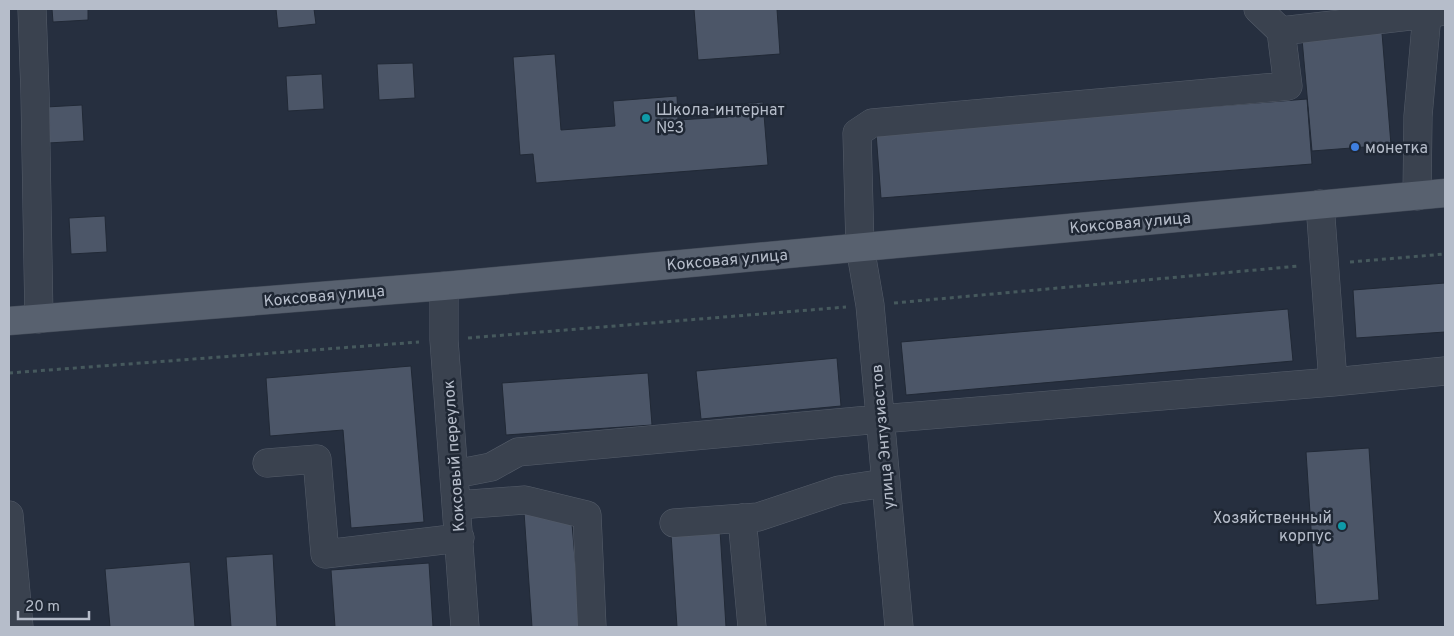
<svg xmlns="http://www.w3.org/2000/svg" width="1454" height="636" viewBox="0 0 1454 636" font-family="Overpass,sans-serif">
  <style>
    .building { fill: #4c5668; stroke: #212936 }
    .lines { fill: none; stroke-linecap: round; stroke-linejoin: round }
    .minor-casing { stroke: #555d6a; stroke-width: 29 }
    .major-casing { stroke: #434b58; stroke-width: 29 }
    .path { stroke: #46595d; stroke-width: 3; stroke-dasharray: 4 4; stroke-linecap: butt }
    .minor { stroke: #3a424f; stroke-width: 28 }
    .major { stroke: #58616f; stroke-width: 28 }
    .culture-dot { fill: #0f9aa8; stroke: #1f2734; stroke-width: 2 }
    .shop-dot { fill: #3f7fe0; stroke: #1f2734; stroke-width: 2 }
    .labels { text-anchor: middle; stroke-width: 5; stroke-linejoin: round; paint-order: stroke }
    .poi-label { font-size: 16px; fill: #b6bdca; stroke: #1f2734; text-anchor: start }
    .street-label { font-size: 16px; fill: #b6bdca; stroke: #1f2734 }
  </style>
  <rect width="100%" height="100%" fill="#262f3f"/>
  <!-- building -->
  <path class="building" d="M52,9H88V20L53,22Z
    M276,9H314L316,24L278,28Z
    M694,9H777L780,54L698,60Z
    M1382,33L1391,145L1312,151L1302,39Z
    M555,54L561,130L615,126L613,101L677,96L678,120L727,117V105L763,102L768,165L536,183L533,154L520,155L513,57Z
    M413,63L415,98L379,100L377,64Z
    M322,74L324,109L288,111L286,76Z
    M1307,99L1312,164L881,198L876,133Z
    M82,105L84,141L48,143L46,107Z
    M105,216L107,252L71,254L69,218Z
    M1445,283V332L1356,338L1353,290Z
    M1288,309L1293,361L906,395L901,342Z
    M837,358L841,406L701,419L696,371Z
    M411,366L424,522L351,528L343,430L270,436L266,378Z
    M648,373L652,425L506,435L502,383Z
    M1369,448L1379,600L1316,605L1306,452Z
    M524,512L572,524L581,627H532Z
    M720,530L726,627H677L671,534Z
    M273,554L277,627H231L226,557Z
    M190,562L195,627H110L105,569Z
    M429,563L433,627H335L331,570Z"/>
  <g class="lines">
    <!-- minor casing -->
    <g class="minor-casing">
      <path id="minor" d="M32,9L35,93L39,319
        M1258,9L1281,31L1427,14L1445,11
        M1417,196L1418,116L1427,14
        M1320,204L1333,382
        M444,286V340L465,627
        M267,463L317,459L325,554L460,538
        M455,474L491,467L518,452L880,419L1333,382L1445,371
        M457,505L525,500L587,515L592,627
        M9,515L19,627
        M742,518L752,627
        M674,523L758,517L839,490L885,483
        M899,627L870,305L860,247L857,133L872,123L1288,86L1281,31"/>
    </g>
    <!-- major casing -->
    <g class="major-casing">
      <path id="major" d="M9,321L444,286L1445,193"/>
    </g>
    <!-- path -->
    <path class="path" d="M1350,262L1445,254
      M894,303L1299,266
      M468,338L846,307
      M9,373L419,342"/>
    <!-- minor -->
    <use href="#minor" class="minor"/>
    <!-- major -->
    <use href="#major" class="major"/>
  </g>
  <!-- markers -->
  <g class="culture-dot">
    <circle cx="646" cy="118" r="5"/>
    <circle cx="1342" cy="526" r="5"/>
  </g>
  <circle class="shop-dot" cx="1355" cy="147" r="5"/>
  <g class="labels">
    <!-- poi labels -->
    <g class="poi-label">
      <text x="656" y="115">Школа-интернат<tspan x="656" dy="18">№3</tspan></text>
      <text x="1365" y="153">монетка</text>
      <text x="1332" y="523" text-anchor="end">Хозяйственный<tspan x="1332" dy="18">корпус</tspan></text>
    </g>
    <!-- street labels -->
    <g class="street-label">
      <text transform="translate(1130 222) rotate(-5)" y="6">Коксовая улица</text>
      <text transform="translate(727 259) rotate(-5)" y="6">Коксовая улица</text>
      <text transform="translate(324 295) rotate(-5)" y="6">Коксовая улица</text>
      <text transform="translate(882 437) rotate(-95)" y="6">улица Энтузиастов</text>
      <text transform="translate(453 456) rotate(-94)" y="6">Коксовый переулок</text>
    </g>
  </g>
  <!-- border -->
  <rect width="1454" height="636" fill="none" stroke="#b6bdca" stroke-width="20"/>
  <!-- scale -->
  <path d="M18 611v8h71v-8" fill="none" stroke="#b6bdca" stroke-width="2.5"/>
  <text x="25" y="611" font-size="15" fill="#b6bdca" stroke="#1f2734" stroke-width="4" paint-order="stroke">20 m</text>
</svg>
